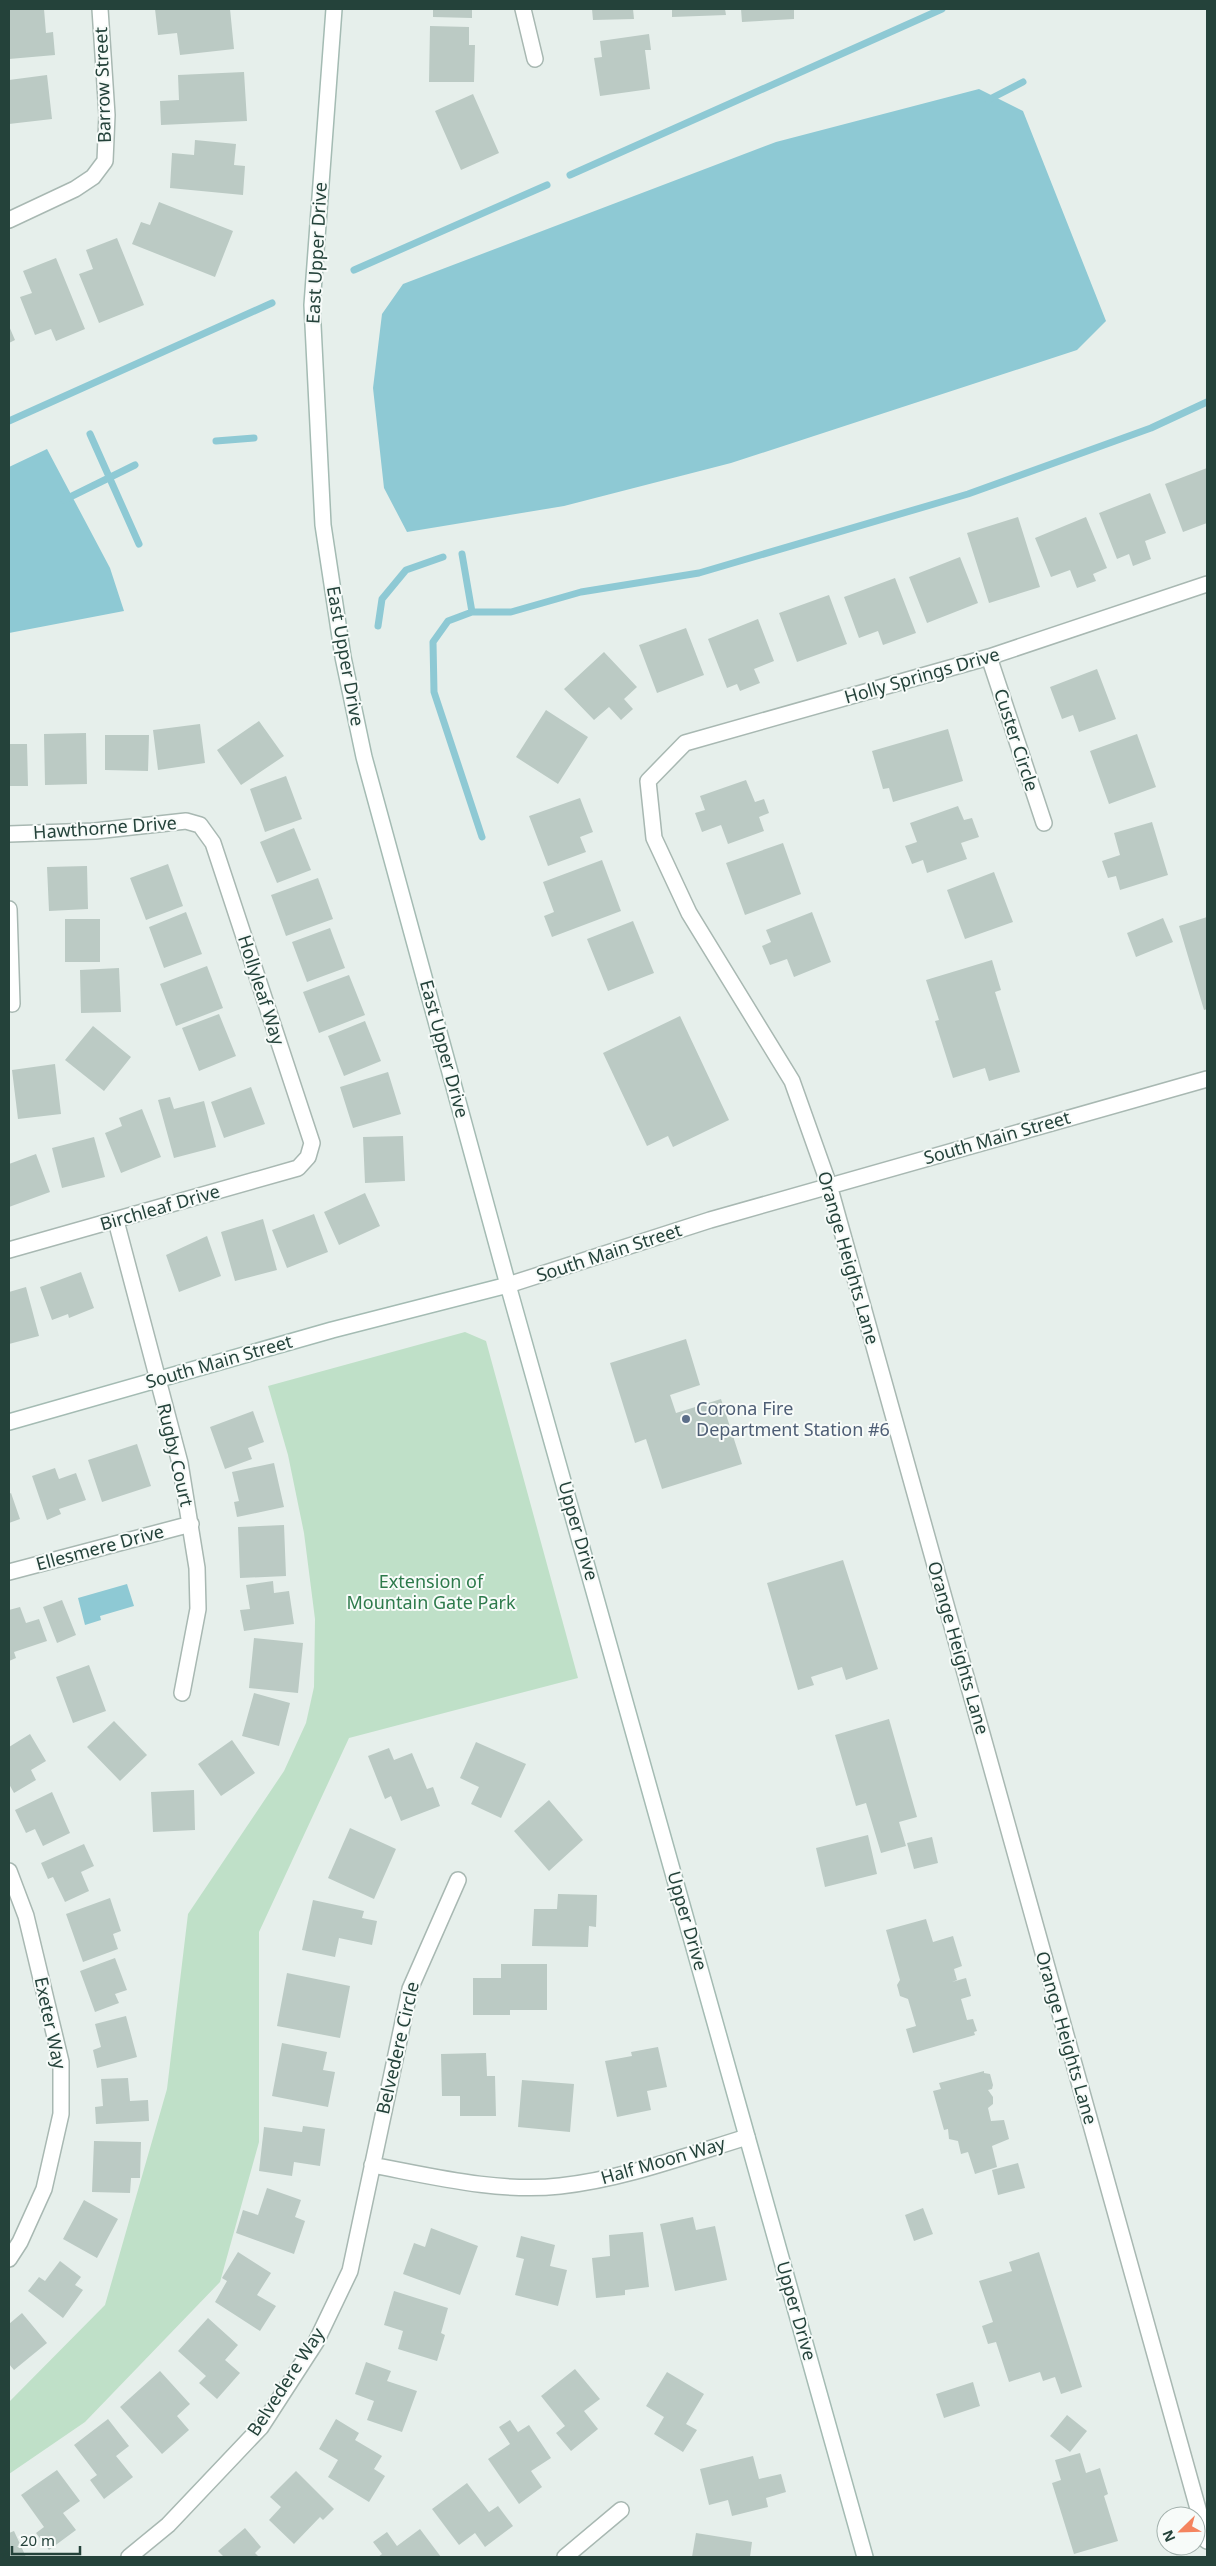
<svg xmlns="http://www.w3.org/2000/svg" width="1216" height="2566" viewBox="0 0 1216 2566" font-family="'Noto Sans',sans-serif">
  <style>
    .green { fill: #bfe0c8 }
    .water { fill: #8ec9d4 }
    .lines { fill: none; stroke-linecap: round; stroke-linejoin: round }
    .stream { stroke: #8ec9d4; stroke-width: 7 }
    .building { fill: #bbcac4 }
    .street-casing { stroke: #a8b8b2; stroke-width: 18 }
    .secondary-casing { stroke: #a4bbb3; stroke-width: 18 }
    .street { stroke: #fff; stroke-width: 15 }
    .secondary { stroke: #fff; stroke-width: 15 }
    .service-dot { fill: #5c6f8a; stroke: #f7fbf9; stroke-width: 2 }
    .labels { text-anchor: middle; stroke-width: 4; stroke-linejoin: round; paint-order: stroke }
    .street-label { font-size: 18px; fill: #24423a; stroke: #f7fbf9 }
    .service-label { font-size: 18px; fill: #4e5e75; stroke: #f7fbf9; text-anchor: start }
    .park-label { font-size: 18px; fill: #2d7a4b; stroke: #f7fbf9 }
  </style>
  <rect width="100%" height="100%" fill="#e6efeb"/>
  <!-- green -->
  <path class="green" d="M465,1332L486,1341L578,1678L349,1738L259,1932V2142L220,2282L85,2422L9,2474V2402L105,2305L167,2089L188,1914L284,1771L306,1723L314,1687L315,1619L304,1533L288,1455L268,1386Z"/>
  <!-- water -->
  <path class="water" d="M979,89L1023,111L1106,321L1077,350L731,463L564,506L407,532L384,488L373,388L382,314L403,284L776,142Z
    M47,449L110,568L124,611L9,633V467Z
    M127,1584L134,1606L100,1616L101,1620L85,1625L78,1598Z"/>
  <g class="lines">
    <!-- stream -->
    <path class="stream" d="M988,100L1023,82
      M570,175L942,9
      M354,270L547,185
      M9,421L272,303
      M90,434L139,544
      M216,441L254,438
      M64,500L135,465
      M462,554L472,612L448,621L433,642L434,692L482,837
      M472,612H511L581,592L699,573L968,494L1151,428L1207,402
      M378,626L382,599L406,570L443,557"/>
  </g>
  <!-- building -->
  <path class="building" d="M9,9H44L46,33L53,32L55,55L9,59Z
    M155,9H230L234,49L180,55L177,33L158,35Z
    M433,9H472V18L433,17Z
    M592,9H633L634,19L593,20Z
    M672,9H725L726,15L672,17Z
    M741,9H794V19L742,22Z
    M430,26L469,27V45H475L474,82H429Z
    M649,34L651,50H645L650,89L600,96L594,58L602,57L600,41Z
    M244,72L247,121L161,125L160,101L179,100L178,75Z
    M47,75L52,119L9,124V80Z
    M473,94L499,153L461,170L435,111Z
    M195,140L236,144L234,165L245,166L243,195L170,188L172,153L194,155Z
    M159,202L233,231L215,277L132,244L141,222L150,225Z
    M117,238L144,305L99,323L79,274L93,269L86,250Z
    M56,258L85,329L56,341L51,329L35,335L20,297L32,293L23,271Z
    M9,326L15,340L9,343Z
    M1207,468V523L1183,532L1165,484Z
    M1150,493L1166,533L1145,541L1151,559L1133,566L1129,554L1117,559L1099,513Z
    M1018,517L1040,587L989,603L967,533Z
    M1086,517L1107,568L1093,574L1096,581L1077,588L1070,570L1051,577L1035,538Z
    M960,557L978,603L927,623L909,577Z
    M895,578L916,633L883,645L878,631L859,638L844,597Z
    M829,595L847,644L797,662L779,613Z
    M758,619L774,661L754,669L760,683L740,691L737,684L727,688L708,639Z
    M686,628L704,675L657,693L639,645Z
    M604,652L637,687L624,699L633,709L621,720L609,707L594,720L564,689Z
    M1097,669L1116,719L1079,732L1073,715L1062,719L1050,687Z
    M546,710L588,737L558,784L516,757Z
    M259,721L284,756L241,785L217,750Z
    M200,724L205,763L158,770L153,730Z
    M948,729L963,781L893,802L889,788L883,789L872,751Z
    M86,733L87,784L45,785L44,734Z
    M1137,734L1156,787L1109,804L1090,751Z
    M105,735H149L148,771L105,770Z
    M9,744H27L28,786H9Z
    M286,776L302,819L265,832L250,789Z
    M746,780L755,802L764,799L769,813L759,817L764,831L728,844L721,825L702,832L695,813L705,810L700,796Z
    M580,798L593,832L580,837L586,852L548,866L529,816Z
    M958,806L964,820L972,818L979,837L961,843L967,859L927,873L923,860L912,864L905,846L917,842L910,823Z
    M1152,822L1168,875L1120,890L1116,876L1108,878L1102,861L1120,855L1114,833Z
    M294,828L311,870L277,883L260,842Z
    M783,843L801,894L745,915L726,863Z
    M602,860L621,911L552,937L544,916L554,912L543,882Z
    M168,864L183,906L146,920L130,878Z
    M87,866L88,909L49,911L47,867Z
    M994,872L1013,922L965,939L947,890Z
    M318,878L333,919L286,936L271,895Z
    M186,912L202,954L164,968L149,927Z
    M812,912L831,962L794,977L787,959L770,965L762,946L771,942L766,930Z
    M1207,917V1009L1204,1010L1179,926Z
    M1163,918L1173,942L1136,957L1127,933Z
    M65,919H100V962H65Z
    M633,921L654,973L608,991L587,939Z
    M330,928L345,968L307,982L292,942Z
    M992,960L1001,990L995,992L1020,1072L989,1081L985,1068L953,1078L935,1021L939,1020L926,980Z
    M207,966L223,1008L176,1026L160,984Z
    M119,968L121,1012L81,1013L80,970Z
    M349,975L365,1015L319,1033L303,992Z
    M219,1014L236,1056L199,1071L182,1028Z
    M680,1016L729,1120L673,1147L668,1136L647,1146L603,1053Z
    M365,1021L381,1061L344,1076L328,1036Z
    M93,1026L131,1057L104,1091L65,1060Z
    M55,1064L61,1114L18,1119L12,1070Z
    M388,1072L401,1114L353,1128L340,1087Z
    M251,1087L265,1124L224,1138L211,1102Z
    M170,1097L174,1109L204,1101L216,1147L174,1158L158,1100Z
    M142,1109L161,1157L121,1173L105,1133L122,1126L119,1118Z
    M403,1136L405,1181L365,1183L363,1137Z
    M94,1137L105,1177L62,1188L52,1148Z
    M36,1154L50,1192L9,1207V1164Z
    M365,1193L380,1226L339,1245L324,1212Z
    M314,1214L328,1252L287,1268L272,1230Z
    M263,1219L277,1270L235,1281L221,1232Z
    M207,1236L221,1276L179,1292L166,1255Z
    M81,1272L94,1308L69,1318L68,1314L52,1320L40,1287Z
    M26,1287L39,1336L9,1344V1292Z
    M686,1339L700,1385L670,1395L676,1413L721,1399L742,1464L662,1489L646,1439L635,1443L610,1363Z
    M253,1411L264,1442L248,1448L252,1459L225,1469L210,1427Z
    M137,1444L151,1486L102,1502L88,1460Z
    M274,1463L284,1507L237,1517L234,1502L239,1501L232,1472Z
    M55,1468L59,1479L76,1473L86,1500L59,1509L61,1514L47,1520L32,1476Z
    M11,1493L20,1519L9,1523V1494Z
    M284,1525L286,1576L240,1578L238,1527Z
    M843,1560L878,1669L846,1680L842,1667L811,1677L814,1685L798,1690L767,1583Z
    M273,1581L274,1593L289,1591L294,1624L244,1631L240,1610L250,1609L246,1585Z
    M62,1600L76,1635L57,1643L43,1607Z
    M20,1607L26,1623L39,1619L47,1641L14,1652L16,1658L9,1661V1610Z
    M254,1638L303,1643L298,1693L249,1688Z
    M89,1665L106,1711L73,1723L56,1677Z
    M254,1693L290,1703L279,1746L242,1736Z
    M889,1719L917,1817L899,1822L906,1846L881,1853L866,1803L856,1806L835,1735Z
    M114,1721L147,1755L120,1781L87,1747Z
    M30,1734L46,1761L31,1770L36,1780L14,1793L9,1784V1747Z
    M232,1740L255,1773L221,1796L198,1764Z
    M476,1742L526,1764L501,1818L471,1804L479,1787L460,1778Z
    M389,1748L394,1760L412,1753L427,1789L433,1787L440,1806L401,1821L391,1796L385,1799L368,1756Z
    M194,1790L195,1830L153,1832L151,1792Z
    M52,1792L70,1833L43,1846L35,1829L26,1833L15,1810Z
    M549,1800L583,1840L549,1871L514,1831Z
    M350,1828L396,1849L374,1899L328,1878Z
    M868,1835L877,1874L825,1887L816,1848Z
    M932,1837L938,1863L914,1869L907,1843Z
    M84,1844L94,1866L81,1872L89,1891L65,1902L53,1877L48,1879L41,1863Z
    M558,1894L597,1895L596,1927L589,1926L588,1947L532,1946L534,1909H557Z
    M110,1898L121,1931L113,1934L118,1949L83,1962L66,1914Z
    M313,1900L364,1911L362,1918L377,1921L372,1945L339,1938L335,1957L302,1950Z
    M926,1919L933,1942L953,1936L962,1966L954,1969L957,1980L952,1982L966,1978L971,1996L961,1999L967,2020L973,2019L977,2031L974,2032L975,2035L913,2053L906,2029L916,2026L908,1999L900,1996L897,1985L900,1980L886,1930Z
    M115,1958L127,1990L115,1994L119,2003L95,2012L80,1971Z
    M501,1964H547V2010H510V2015H473V1978H501Z
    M287,1973L350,1986L340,2038L277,2026Z
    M126,2016L137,2057L97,2068L93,2050L101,2047L95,2024Z
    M282,2043L327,2052L323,2070L335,2072L328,2107L272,2096Z
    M658,2047L667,2087L647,2091L651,2110L617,2117L605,2061L632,2056L631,2052Z
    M486,2053L487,2076H495L496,2116H460V2096H442L441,2054Z
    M984,2071V2073L990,2074L993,2085L992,2089L988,2090L993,2097V2104L988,2108L991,2121L1004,2120L1009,2139L992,2146L997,2167L975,2174L968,2152L961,2154L958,2141L949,2139L948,2129L944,2130L933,2091L941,2089L939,2083Z
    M128,2078L130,2101L148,2100L149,2121L96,2124L95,2107L103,2106L101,2079Z
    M522,2080L574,2084L570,2132L518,2127Z
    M303,2126L325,2129L320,2166L294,2162L292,2176L259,2171L264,2127L302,2132Z
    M94,2141L141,2142L140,2178H131L130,2193L92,2192Z
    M1018,2163L1025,2188L998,2195L992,2170Z
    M267,2188L301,2200L295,2217L305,2221L294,2254L236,2233L243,2210L258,2215Z
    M84,2200L118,2219L97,2258L63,2239Z
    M923,2208L933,2234L914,2241L905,2215Z
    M693,2217L696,2230L715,2226L727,2280L675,2291L660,2224Z
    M431,2228L478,2246L460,2295L403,2274L414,2243L425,2247Z
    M643,2232L649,2287L625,2290V2295L596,2298L592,2258L610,2256L609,2235Z
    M521,2236L555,2245L550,2266L567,2270L558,2306L515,2295L524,2259L516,2257Z
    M238,2252L271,2273L257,2295L276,2306L260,2331L215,2302L227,2281L222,2278Z
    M1039,2252L1082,2387L1061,2394L1055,2377L1043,2381L1040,2372L1009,2382L996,2342L988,2344L982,2326L993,2322L979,2281L1012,2271L1009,2262Z
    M60,2261L81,2277L75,2285L83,2290L63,2318L28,2291L39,2277L45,2281Z
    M394,2291L448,2308L441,2333L445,2335L437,2361L398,2349L403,2331L384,2325Z
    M22,2313L47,2343L14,2370L9,2364V2324Z
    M208,2318L238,2345L225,2360L240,2373L217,2399L199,2383L206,2376L178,2351Z
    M366,2362L391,2371L387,2381L417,2391L402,2432L367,2420L374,2401L355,2394Z
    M575,2369L600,2399L584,2411L598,2429L571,2451L556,2433L565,2426L541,2396Z
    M160,2371L190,2404L177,2416L189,2430L162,2454L120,2407Z
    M667,2372L704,2394L686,2424L697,2430L683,2452L654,2434L664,2417L646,2406Z
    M973,2382L980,2406L944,2418L936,2394Z
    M1067,2415L1087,2431L1070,2452L1050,2436Z
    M108,2419L129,2446L116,2456L133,2477L104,2499L90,2480L97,2475L74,2445Z
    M336,2419L359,2433L355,2440L382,2456L374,2469L385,2476L369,2502L328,2477L338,2460L319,2449Z
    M510,2420L518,2432L529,2425L551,2458L531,2471L542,2487L519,2504L488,2459L510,2444L499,2427Z
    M1080,2453L1086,2473L1100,2468L1108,2494L1104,2496L1118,2541L1074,2554L1052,2483L1061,2480L1055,2460Z
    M753,2456L759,2479L781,2474L786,2492L766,2498L768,2507L732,2516L728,2500L709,2505L700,2469Z
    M57,2470L80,2501L63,2513L76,2530L49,2550L36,2533L44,2527L21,2495Z
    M296,2471L334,2509L323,2520L320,2517L294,2544L269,2520L281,2507L270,2497Z
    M467,2483L489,2512L498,2506L513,2526L485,2547L475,2533L459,2545L432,2509Z
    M245,2528L261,2547L255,2553L259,2557H224L218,2551Z
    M420,2529L441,2557H378L382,2554L373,2542L387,2532L397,2546Z
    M14,2531L26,2557H9V2533Z
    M696,2533L752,2542L750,2557H692Z"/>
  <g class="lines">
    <!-- street casing -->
    <g class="street-casing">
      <path id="street" d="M523,9L535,59
        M9,220L75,189L93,177L105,161L107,115L100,9
        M1207,584L989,657L685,743L648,781L654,838L689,913L792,1081L829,1185L1207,2541
        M989,657L1044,823
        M9,834L95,831L186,821L200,825L213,843L312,1143L308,1157L298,1168L9,1250
        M9,909L12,1004
        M116,1221L180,1463L197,1568L198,1609L182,1693
        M508,1285L710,1220L1207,1079
        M9,1572L191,1524
        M9,1871L26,1916L61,2062V2114L44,2189L20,2242L9,2259
        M372,2165C431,2176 499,2193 560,2186C624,2179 685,2156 747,2137
        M129,2557L168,2525L261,2427L316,2342L350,2271L410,1989L458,1880
        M565,2557L621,2510"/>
    </g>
    <!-- secondary casing -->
    <g class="secondary-casing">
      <path id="secondary" d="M334,9L312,305L323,525L343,657L364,757L508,1285L865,2557
        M9,1422L332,1330L508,1285"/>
    </g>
    <!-- street -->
    <use href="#street" class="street"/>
    <!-- secondary -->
    <use href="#secondary" class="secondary"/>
  </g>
  <!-- markers -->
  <circle class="service-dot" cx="686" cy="1419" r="5"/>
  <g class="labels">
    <!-- street labels -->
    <g class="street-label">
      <text transform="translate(103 85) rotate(-92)" y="6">Barrow Street</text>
      <text transform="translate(317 253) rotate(-87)" y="6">East Upper Drive</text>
      <text transform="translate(345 656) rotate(80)" y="6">East Upper Drive</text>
      <text transform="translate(922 676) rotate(-16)" y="6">Holly Springs Drive</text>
      <text transform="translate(1016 740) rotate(72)" y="6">Custer Circle</text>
      <text transform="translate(105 828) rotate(-4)" y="6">Hawthorne Drive</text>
      <text transform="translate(261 990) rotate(72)" y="6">Hollyleaf Way</text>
      <text transform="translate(444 1049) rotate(75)" y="6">East Upper Drive</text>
      <text transform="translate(997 1138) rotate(-16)" y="6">South Main Street</text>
      <text transform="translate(160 1208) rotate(-16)" y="6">Birchleaf Drive</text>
      <text transform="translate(609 1253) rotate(-18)" y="6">South Main Street</text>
      <text transform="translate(848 1258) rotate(74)" y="6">Orange Heights Lane</text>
      <text transform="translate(219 1362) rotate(-16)" y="6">South Main Street</text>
      <text transform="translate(175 1455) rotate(77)" y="6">Rugby Court</text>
      <text transform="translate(578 1531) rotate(74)" y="6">Upper Drive</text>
      <text transform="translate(100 1548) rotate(-15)" y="6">Ellesmere Drive</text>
      <text transform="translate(958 1648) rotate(74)" y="6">Orange Heights Lane</text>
      <text transform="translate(687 1921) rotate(74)" y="6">Upper Drive</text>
      <text transform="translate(50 2023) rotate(78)" y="6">Exeter Way</text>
      <text transform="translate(1066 2038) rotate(74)" y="6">Orange Heights Lane</text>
      <text transform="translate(398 2048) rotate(-77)" y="6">Belvedere Circle</text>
      <text transform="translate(663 2161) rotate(-16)" y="6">Half Moon Way</text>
      <text transform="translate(796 2311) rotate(74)" y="6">Upper Drive</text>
      <text transform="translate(286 2382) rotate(-57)" y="6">Belvedere Way</text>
    </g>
    <!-- service labels -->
    <g class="service-label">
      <text x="696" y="1415">Corona Fire<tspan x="696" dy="21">Department Station #6</tspan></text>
    </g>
    <!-- park labels -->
    <g class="park-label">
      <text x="431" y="1588">Extension of<tspan x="431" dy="21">Mountain Gate Park</tspan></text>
    </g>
  </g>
  <!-- border -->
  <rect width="1216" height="2566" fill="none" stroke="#24423a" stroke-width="20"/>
  <!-- north arrow -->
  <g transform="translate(1181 2531) rotate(247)"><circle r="24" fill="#f7fbf9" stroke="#a3b1ad"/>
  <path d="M0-4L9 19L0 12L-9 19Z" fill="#f4845f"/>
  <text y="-8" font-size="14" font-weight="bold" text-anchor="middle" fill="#24423a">N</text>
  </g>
  <!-- scale -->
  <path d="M12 2546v8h68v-8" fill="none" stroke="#24423a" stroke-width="2.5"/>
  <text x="20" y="2546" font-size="15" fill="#24423a" stroke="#f7fbf9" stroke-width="4" paint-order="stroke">20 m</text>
</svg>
